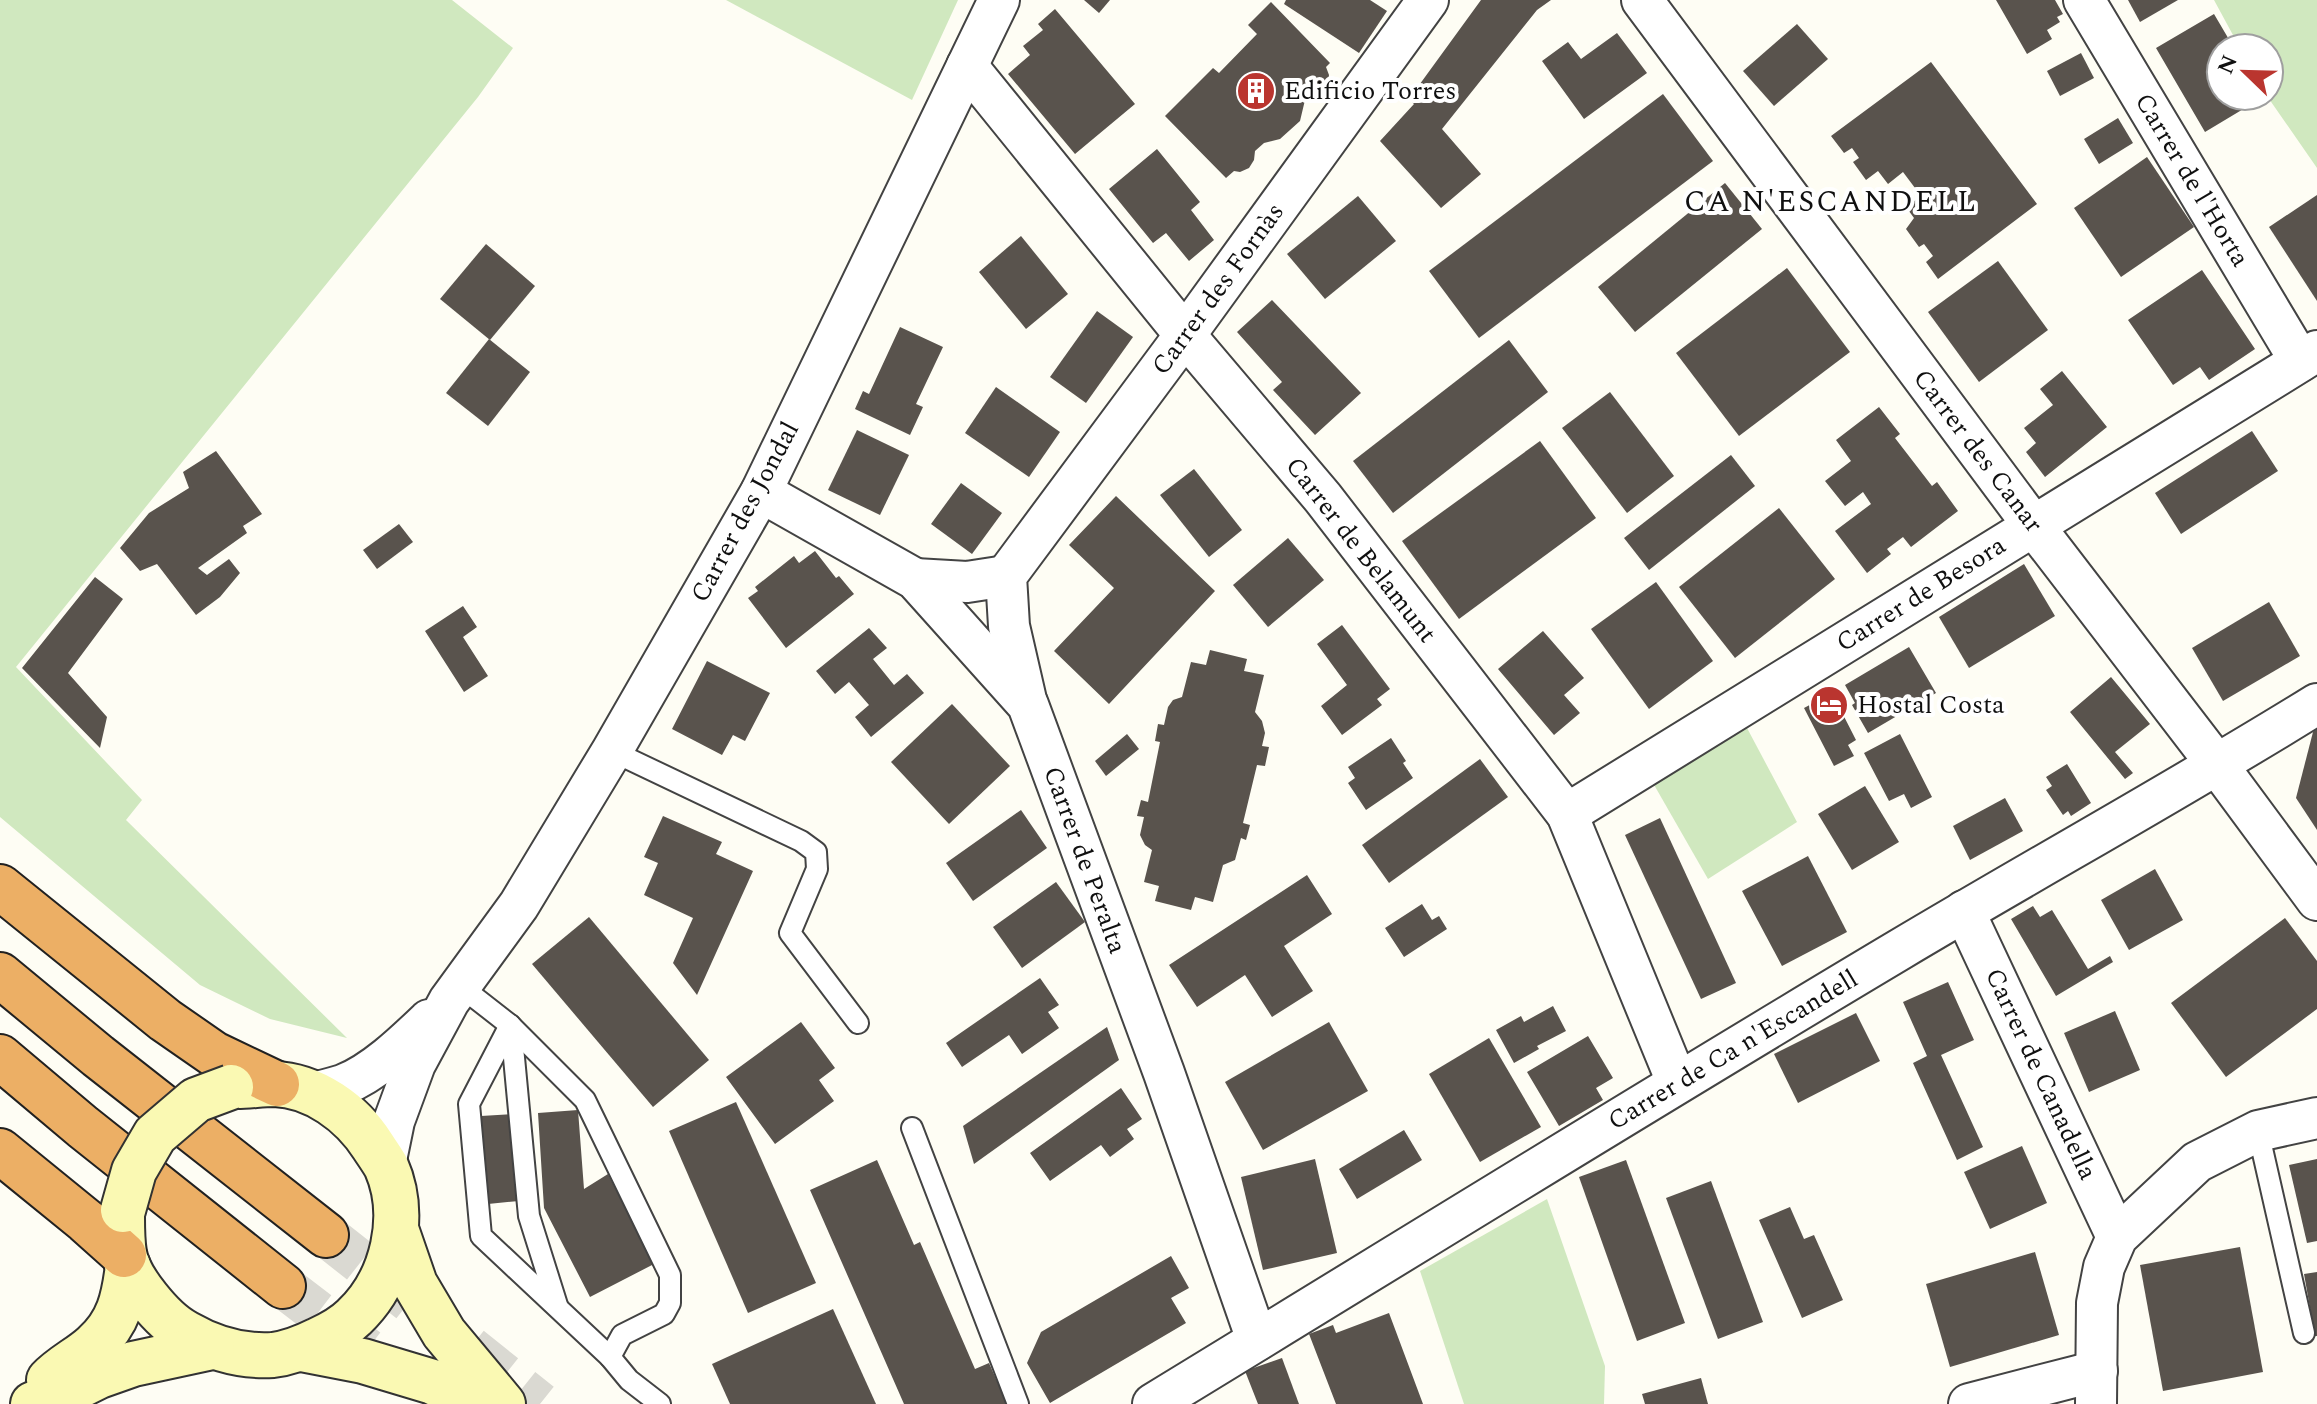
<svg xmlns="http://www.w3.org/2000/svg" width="2317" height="1404" viewBox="0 0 2317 1404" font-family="Spectral,serif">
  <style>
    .green { fill: #d0e8bf }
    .building { fill: #59534d }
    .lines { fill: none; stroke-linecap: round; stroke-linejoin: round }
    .highway-tunnel { stroke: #dad9d2; stroke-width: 44; stroke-dasharray: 44 22; stroke-linecap: butt }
    .lane-casing { stroke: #434343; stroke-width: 24 }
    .street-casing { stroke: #434343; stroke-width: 44 }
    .secondary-casing { stroke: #323232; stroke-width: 48 }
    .highway-casing { stroke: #212121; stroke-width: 48 }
    .lane { stroke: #fff; stroke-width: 20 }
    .street { stroke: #fff; stroke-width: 40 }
    .secondary { stroke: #faf9b3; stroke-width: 44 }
    .highway { stroke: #ecaf65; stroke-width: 44 }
    .secondary-bridge-casing { stroke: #323232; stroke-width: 48; stroke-linecap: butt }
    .secondary-bridge { stroke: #faf9b3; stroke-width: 44 }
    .labels { text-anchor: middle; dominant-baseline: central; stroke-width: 8; stroke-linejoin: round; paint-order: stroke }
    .poi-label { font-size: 26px; fill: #101010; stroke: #fff; text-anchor: start }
    .street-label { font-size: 26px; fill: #101010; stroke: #fff }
    .quarter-label { font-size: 30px; letter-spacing: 2px; fill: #101010; stroke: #fff }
  </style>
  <rect width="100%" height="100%" fill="#fefdf4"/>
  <!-- green -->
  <g class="green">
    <polygon points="0,0 452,0 513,48 478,97 16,667 142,800 126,820 347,1038 270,1019 200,985 0,817"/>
    <polygon points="726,0 958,0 912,100"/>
    <polygon points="2214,0 2317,0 2317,168 2267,96 2269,96 2269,48 2240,48"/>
    <polygon points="1747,728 1797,822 1708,879 1653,783"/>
    <polygon points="1547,1199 1605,1366 1604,1404 1464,1404 1420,1271"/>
  </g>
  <!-- building -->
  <g class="building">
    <polygon points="1084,0 1110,0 1099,13"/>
    <polygon points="1286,0 1370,0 1387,11 1359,53 1284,4"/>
    <polygon points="1481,0 1551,0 1537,10 1442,129 1481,174 1441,208 1380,141 1414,104 1409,99"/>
    <polygon points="1996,0 2055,0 2063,14 2057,17 2060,22 2047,30 2052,39 2027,54"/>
    <polygon points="2128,0 2178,0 2140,22"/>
    <polygon points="1271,2 1330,63 1326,67 1329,75 1328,83 1325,90 1309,93 1305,100 1300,121 1280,139 1264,143 1255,151 1254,160 1249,168 1240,172 1234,171 1226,178 1165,116 1213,68 1219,73 1257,34 1248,25"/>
    <polygon points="1055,9 1135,104 1075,154 1008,74 1030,55 1023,46 1043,30 1038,24"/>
    <polygon points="2214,14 2234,48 2221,48 2221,96 2265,96 2205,132 2156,48"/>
    <polygon points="1797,24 1828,59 1774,106 1743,71"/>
    <polygon points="1617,33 1647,73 1584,119 1542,61 1568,42 1581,59"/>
    <polygon points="2081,53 2094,78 2060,96 2047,71"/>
    <polygon points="1931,62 2037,204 1938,279 1926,262 1933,256 1924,244 1919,247 1906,229 1914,218 1906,207 1921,196 1903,172 1888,184 1878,171 1866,180 1853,162 1859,158 1852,148 1844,153 1831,136"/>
    <polygon points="1663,94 1713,161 1479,338 1429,271"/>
    <polygon points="2118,118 2133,143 2099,164 2084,139"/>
    <polygon points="1157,149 1200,202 1191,210 1214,240 1189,261 1166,233 1153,243 1109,189"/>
    <polygon points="2147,157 2194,227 2121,277 2074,208"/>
    <polygon points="1725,183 1762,229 1635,332 1598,287"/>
    <polygon points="2317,195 2317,301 2269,227"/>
    <polygon points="1358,196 1396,241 1325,299 1287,254"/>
    <polygon points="1021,236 1068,294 1026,329 979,272"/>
    <polygon points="486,244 535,286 490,340 440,299"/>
    <polygon points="1998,261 2048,330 1979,382 1928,312"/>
    <polygon points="1787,268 1850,352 1739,436 1676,353"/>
    <polygon points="2202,270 2255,349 2209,380 2200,367 2173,385 2128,320"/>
    <polygon points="1272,300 1361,393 1315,435 1273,390 1282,382 1237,332"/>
    <polygon points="1097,311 1133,337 1086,403 1050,377"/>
    <polygon points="900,327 943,347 916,404 923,407 910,435 855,409 863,391 869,394"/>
    <polygon points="489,339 530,372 488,426 446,393"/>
    <polygon points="1509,340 1548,392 1393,513 1353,461"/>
    <polygon points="2062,371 2107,427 2045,477 2026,452 2036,443 2024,428 2053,405 2040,389"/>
    <polygon points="996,387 1060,432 1029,477 965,433"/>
    <polygon points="1610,392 1674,476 1627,513 1562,428"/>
    <polygon points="1879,407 1900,434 1895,438 1932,486 1937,482 1958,511 1911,547 1903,537 1887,549 1891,554 1867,573 1835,531 1871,504 1863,492 1845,506 1825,481 1851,461 1836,440"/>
    <polygon points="857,430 909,455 880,515 828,490"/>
    <polygon points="2252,431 2278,471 2181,534 2155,493"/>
    <polygon points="1540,441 1596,518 1459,619 1402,541"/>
    <polygon points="216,451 262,514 243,526 247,533 198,568 207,575 229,559 240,573 220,597 196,615 157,564 140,571 120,548 149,513 189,488 183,472"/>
    <polygon points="1731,455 1755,486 1649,570 1624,538"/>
    <polygon points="1194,469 1242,530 1209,557 1160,495"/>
    <polygon points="961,483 1002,513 972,554 931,524"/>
    <polygon points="1116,496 1215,591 1109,704 1054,651 1114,588 1069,545"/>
    <polygon points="1779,508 1835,579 1735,658 1679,587"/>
    <polygon points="399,524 413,542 377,569 363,550"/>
    <polygon points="1288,538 1324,580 1268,627 1233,585"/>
    <polygon points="815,551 836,578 839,576 854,594 786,648 748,598 758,591 755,587 794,556 799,563"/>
    <polygon points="2024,564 2055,616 1969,668 1939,617"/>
    <polygon points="95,577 123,599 68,673 107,717 100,748 22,668"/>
    <polygon points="1656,582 1713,661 1649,709 1591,629"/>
    <polygon points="2269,602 2300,656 2223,701 2192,648"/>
    <polygon points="463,606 477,627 463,637 488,676 464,692 425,631"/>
    <polygon points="1342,625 1390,689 1377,699 1382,705 1342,735 1321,706 1347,685 1317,644"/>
    <polygon points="869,628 887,648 873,659 894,685 907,674 924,693 871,737 855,717 869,705 849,682 835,694 816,671"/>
    <polygon points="1543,631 1584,678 1564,695 1580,713 1554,735 1498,669"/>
    <polygon points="1909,647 1936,693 1868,733 1852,705 1855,703 1845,685"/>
    <polygon points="1210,650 1247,659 1244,671 1264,675 1255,712 1262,721 1265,733 1262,746 1269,747 1265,766 1257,765 1243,823 1250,825 1246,840 1241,838 1235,860 1223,865 1213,902 1195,897 1191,910 1155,901 1159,886 1144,882 1152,850 1145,845 1140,835 1144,817 1137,816 1141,800 1148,802 1160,742 1155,741 1158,724 1164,725 1168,707 1173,700 1182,697 1191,662 1206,665"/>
    <polygon points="707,661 770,693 745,741 733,735 722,755 672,729"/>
    <polygon points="2111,677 2150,724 2115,752 2133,773 2125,779 2070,712"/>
    <polygon points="1832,693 1856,740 1848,745 1854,756 1834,766 1804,708"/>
    <polygon points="952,704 1010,766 949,824 891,762"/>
    <polygon points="2317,729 2317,830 2296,798 2313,732"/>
    <polygon points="1127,734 1139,749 1106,776 1095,761"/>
    <polygon points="1900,734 1932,797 1911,808 1904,794 1889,801 1864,753"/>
    <polygon points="1391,738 1406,761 1403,763 1413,778 1366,810 1348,783 1355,778 1348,767"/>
    <polygon points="1480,759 1508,797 1389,883 1362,845"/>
    <polygon points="2067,764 2091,803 2071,816 2068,811 2063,815 2046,790 2052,786 2046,777"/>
    <polygon points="1865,786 1899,842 1852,870 1818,814"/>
    <polygon points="2005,798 2023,831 1970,860 1953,826"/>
    <polygon points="1021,810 1047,848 973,901 946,863"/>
    <polygon points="663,816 722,842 716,854 753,871 697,995 673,963 693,918 644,895 658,863 644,857"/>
    <polygon points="1660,818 1736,983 1701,999 1625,835"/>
    <polygon points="1808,856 1847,932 1782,966 1742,891"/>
    <polygon points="2155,869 2183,920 2129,950 2101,900"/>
    <polygon points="1307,875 1332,914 1284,946 1313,991 1272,1017 1245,975 1197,1007 1169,965"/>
    <polygon points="1056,882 1085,922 1022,968 993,927"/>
    <polygon points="1422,904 1432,920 1439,916 1447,929 1404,957 1385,928"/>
    <polygon points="2033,906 2040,917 2052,910 2088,969 2110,956 2113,962 2056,996 2011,919"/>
    <polygon points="589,917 709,1060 653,1107 532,964"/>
    <polygon points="2285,918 2317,961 2317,1009 2226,1077 2171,1003"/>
    <polygon points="1040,978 1059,1005 1048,1012 1059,1028 1022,1054 1009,1035 962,1067 946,1043"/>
    <polygon points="1948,982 1974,1040 1941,1055 1983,1147 1957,1160 1913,1063 1927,1056 1903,1002"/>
    <polygon points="1553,1006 1566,1031 1537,1046 1539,1049 1514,1063 1496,1030 1521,1016 1524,1022"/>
    <polygon points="2115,1011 2140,1070 2089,1092 2064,1033"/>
    <polygon points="1856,1013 1880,1061 1798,1103 1774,1054"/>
    <polygon points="801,1022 835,1068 819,1080 834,1101 775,1144 726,1077"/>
    <polygon points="1329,1022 1368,1091 1263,1150 1225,1082"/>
    <polygon points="1107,1027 1119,1060 974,1164 963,1126"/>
    <polygon points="1588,1036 1613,1078 1596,1088 1603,1100 1559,1126 1527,1072"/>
    <polygon points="1489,1038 1541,1127 1480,1162 1429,1074"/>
    <polygon points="1121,1088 1142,1119 1127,1129 1134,1139 1110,1157 1101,1145 1050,1181 1030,1153"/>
    <polygon points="736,1102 816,1283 748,1313 669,1131"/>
    <polygon points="578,1110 584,1189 608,1174 654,1264 590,1297 544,1208 538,1113"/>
    <polygon points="512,1114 519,1201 488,1204 481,1116"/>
    <polygon points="1404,1130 1422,1160 1357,1199 1339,1169"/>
    <polygon points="2022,1146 2047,1203 1990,1229 1964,1172"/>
    <polygon points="1315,1159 1337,1253 1263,1270 1241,1177"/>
    <polygon points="2317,1159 2317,1241 2307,1243 2289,1165"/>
    <polygon points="877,1160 914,1245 920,1242 975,1369 989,1363 1007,1404 904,1404 810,1190"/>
    <polygon points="1626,1160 1685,1323 1637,1341 1579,1177"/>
    <polygon points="1711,1181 1763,1322 1718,1339 1666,1198"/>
    <polygon points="1790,1207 1804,1239 1814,1235 1843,1300 1802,1318 1759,1220"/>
    <polygon points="2240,1247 2263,1372 2163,1391 2140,1265"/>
    <polygon points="2035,1252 2059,1335 1950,1367 1926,1284"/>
    <polygon points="1171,1256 1189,1288 1171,1298 1186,1323 1050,1403 1027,1363 1041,1332"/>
    <polygon points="2317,1272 2317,1336 2315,1336 2304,1274"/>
    <polygon points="833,1309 876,1404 730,1404 712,1364"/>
    <polygon points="1389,1313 1423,1404 1336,1404 1309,1334 1333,1325 1336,1333"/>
    <polygon points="1282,1358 1299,1404 1258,1404 1245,1371"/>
    <polygon points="1701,1378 1708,1404 1645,1404 1642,1394"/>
  </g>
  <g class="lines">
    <!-- highway-tunnel -->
    <g class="highway-tunnel">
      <polyline points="326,1235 410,1301"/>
      <polyline points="283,1286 367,1350"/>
      <polyline points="470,1348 540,1404"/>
    </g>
    <!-- lane casing -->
    <g class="lane-casing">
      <g id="lane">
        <polyline points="612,751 801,841 816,852 817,869 790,933 858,1023"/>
        <polyline points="460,986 510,1025 585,1100 670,1275 670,1303 664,1314 622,1335 610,1357 629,1380 660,1404"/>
        <polyline points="510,1025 469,1104 481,1236 610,1357"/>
        <polyline points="511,1026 529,1216 557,1305"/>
        <polyline points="912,1128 1018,1404"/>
        <polyline points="2258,1131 2304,1333"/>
      </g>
    </g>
    <!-- street casing -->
    <g class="street-casing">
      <g id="street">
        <polyline points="1642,0 2033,525 2218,766 2317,900"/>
        <polyline points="2084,0 2300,361"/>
        <polyline points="967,66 1185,335 1323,498 1567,814 1677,1082"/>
        <polyline points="761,492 915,579 1028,705 1164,1073 1257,1340"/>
        <polyline points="915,579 967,582 1006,576"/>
        <polyline points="1026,700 1009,626 1006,576 1185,335 1428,0"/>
        <polyline points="1567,814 2317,351"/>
        <polyline points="1964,911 2117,1237"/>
        <path d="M312 1093C323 1091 333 1088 343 1085 374 1073 405 1043 429 1020"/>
        <polyline points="385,1165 394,1121 415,1064 449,1001 519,905 612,751 761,492 999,0"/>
        <path d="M1153 1404C1402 1252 1649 1099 1899 950 2038 867 2180 789 2317 704"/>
        <polyline points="1969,1404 2097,1371"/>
        <polyline points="2096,1404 2097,1303 2104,1267 2117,1237 2197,1162 2258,1131 2317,1118"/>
      </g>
    </g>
    <!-- secondary casing -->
    <g class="secondary-casing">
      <g id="secondary">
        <path d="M122 1217C122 1229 122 1241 124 1253 128 1279 163 1321 186 1333 212 1348 242 1357 273 1355 289 1353 304 1347 318 1340 331 1334 344 1327 354 1317 393 1280 408 1216 386 1166 382 1159 377 1152 373 1146 352 1113 314 1085 274 1084 262 1084 249 1086 237 1086"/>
        <polyline points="396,1229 415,1284 444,1333 503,1404"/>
        <polyline points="301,1349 363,1361 433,1382 477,1404"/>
        <path d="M49 1380C62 1366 80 1358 94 1345 119 1323 124 1298 128 1266"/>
        <polyline points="33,1404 63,1394 99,1376 133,1364 212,1347"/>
      </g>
    </g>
    <!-- highway casing -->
    <g class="highway-casing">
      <g id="highway">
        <polyline points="0,887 165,1020 214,1054 277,1084"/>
        <polyline points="0,975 98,1056 326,1235"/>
        <polyline points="0,1057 83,1127 283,1286"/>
        <polyline points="0,1151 86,1221 124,1255"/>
      </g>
    </g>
    <!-- lane -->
    <use href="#lane" class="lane"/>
    <!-- street -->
    <use href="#street" class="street"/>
    <!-- secondary -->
    <use href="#secondary" class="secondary"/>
    <!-- highway -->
    <use href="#highway" class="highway"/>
    <!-- secondary-bridge casing -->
    <g class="secondary-bridge-casing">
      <polyline id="secondary-bridge" points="123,1210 134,1171 155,1135 196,1100 231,1087"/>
    </g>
    <!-- secondary-bridge -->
    <use href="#secondary-bridge" class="secondary-bridge"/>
  </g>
  <!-- icons -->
  <defs>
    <g id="building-disc" transform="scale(2)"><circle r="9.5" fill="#ba352f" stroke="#fff"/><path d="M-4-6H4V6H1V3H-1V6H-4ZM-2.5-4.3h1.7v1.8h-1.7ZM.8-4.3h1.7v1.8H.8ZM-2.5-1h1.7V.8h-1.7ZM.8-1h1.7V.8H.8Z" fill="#fff"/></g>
    <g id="hotel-disc" transform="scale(2)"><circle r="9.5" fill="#ba352f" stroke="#fff"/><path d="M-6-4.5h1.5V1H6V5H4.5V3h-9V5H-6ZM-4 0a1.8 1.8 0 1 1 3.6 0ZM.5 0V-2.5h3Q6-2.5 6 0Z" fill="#fff"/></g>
  </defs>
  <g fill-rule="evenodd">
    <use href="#building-disc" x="1256" y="91"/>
    <use href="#hotel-disc" x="1829" y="705"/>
  </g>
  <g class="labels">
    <!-- poi labels -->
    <g class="poi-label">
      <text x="1284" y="91">Edificio Torres</text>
      <text x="1857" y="705">Hostal Costa</text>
    </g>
    <!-- street labels -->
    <g class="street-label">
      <text transform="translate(2192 180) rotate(59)">Carrer de l'Horta</text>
      <text transform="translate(1218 289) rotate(-54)">Carrer des Fornàs</text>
      <text transform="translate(1978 451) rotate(53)">Carrer des Canar</text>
      <text transform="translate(745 512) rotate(-62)">Carrer des Jondal</text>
      <text transform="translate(1361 550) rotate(52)">Carrer de Belamunt</text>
      <text transform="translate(1921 594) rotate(-32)">Carrer de Besora</text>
      <text transform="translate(1085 860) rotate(70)">Carrer de Peralta</text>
      <text transform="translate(1733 1050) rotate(-31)">Carrer de Ca n'Escandell</text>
      <text transform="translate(2041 1074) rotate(65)">Carrer de Canadella</text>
    </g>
    <!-- quarter labels -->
    <g class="quarter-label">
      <text x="1831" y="202">CA N'ESCANDELL</text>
    </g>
  </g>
  <!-- north arrow -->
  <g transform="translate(2245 72) rotate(293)"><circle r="38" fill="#ffffff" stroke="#9f9f9f" stroke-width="2"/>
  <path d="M0-6L14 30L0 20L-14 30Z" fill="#ba352f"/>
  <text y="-12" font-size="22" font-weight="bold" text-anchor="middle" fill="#101010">N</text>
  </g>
</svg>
